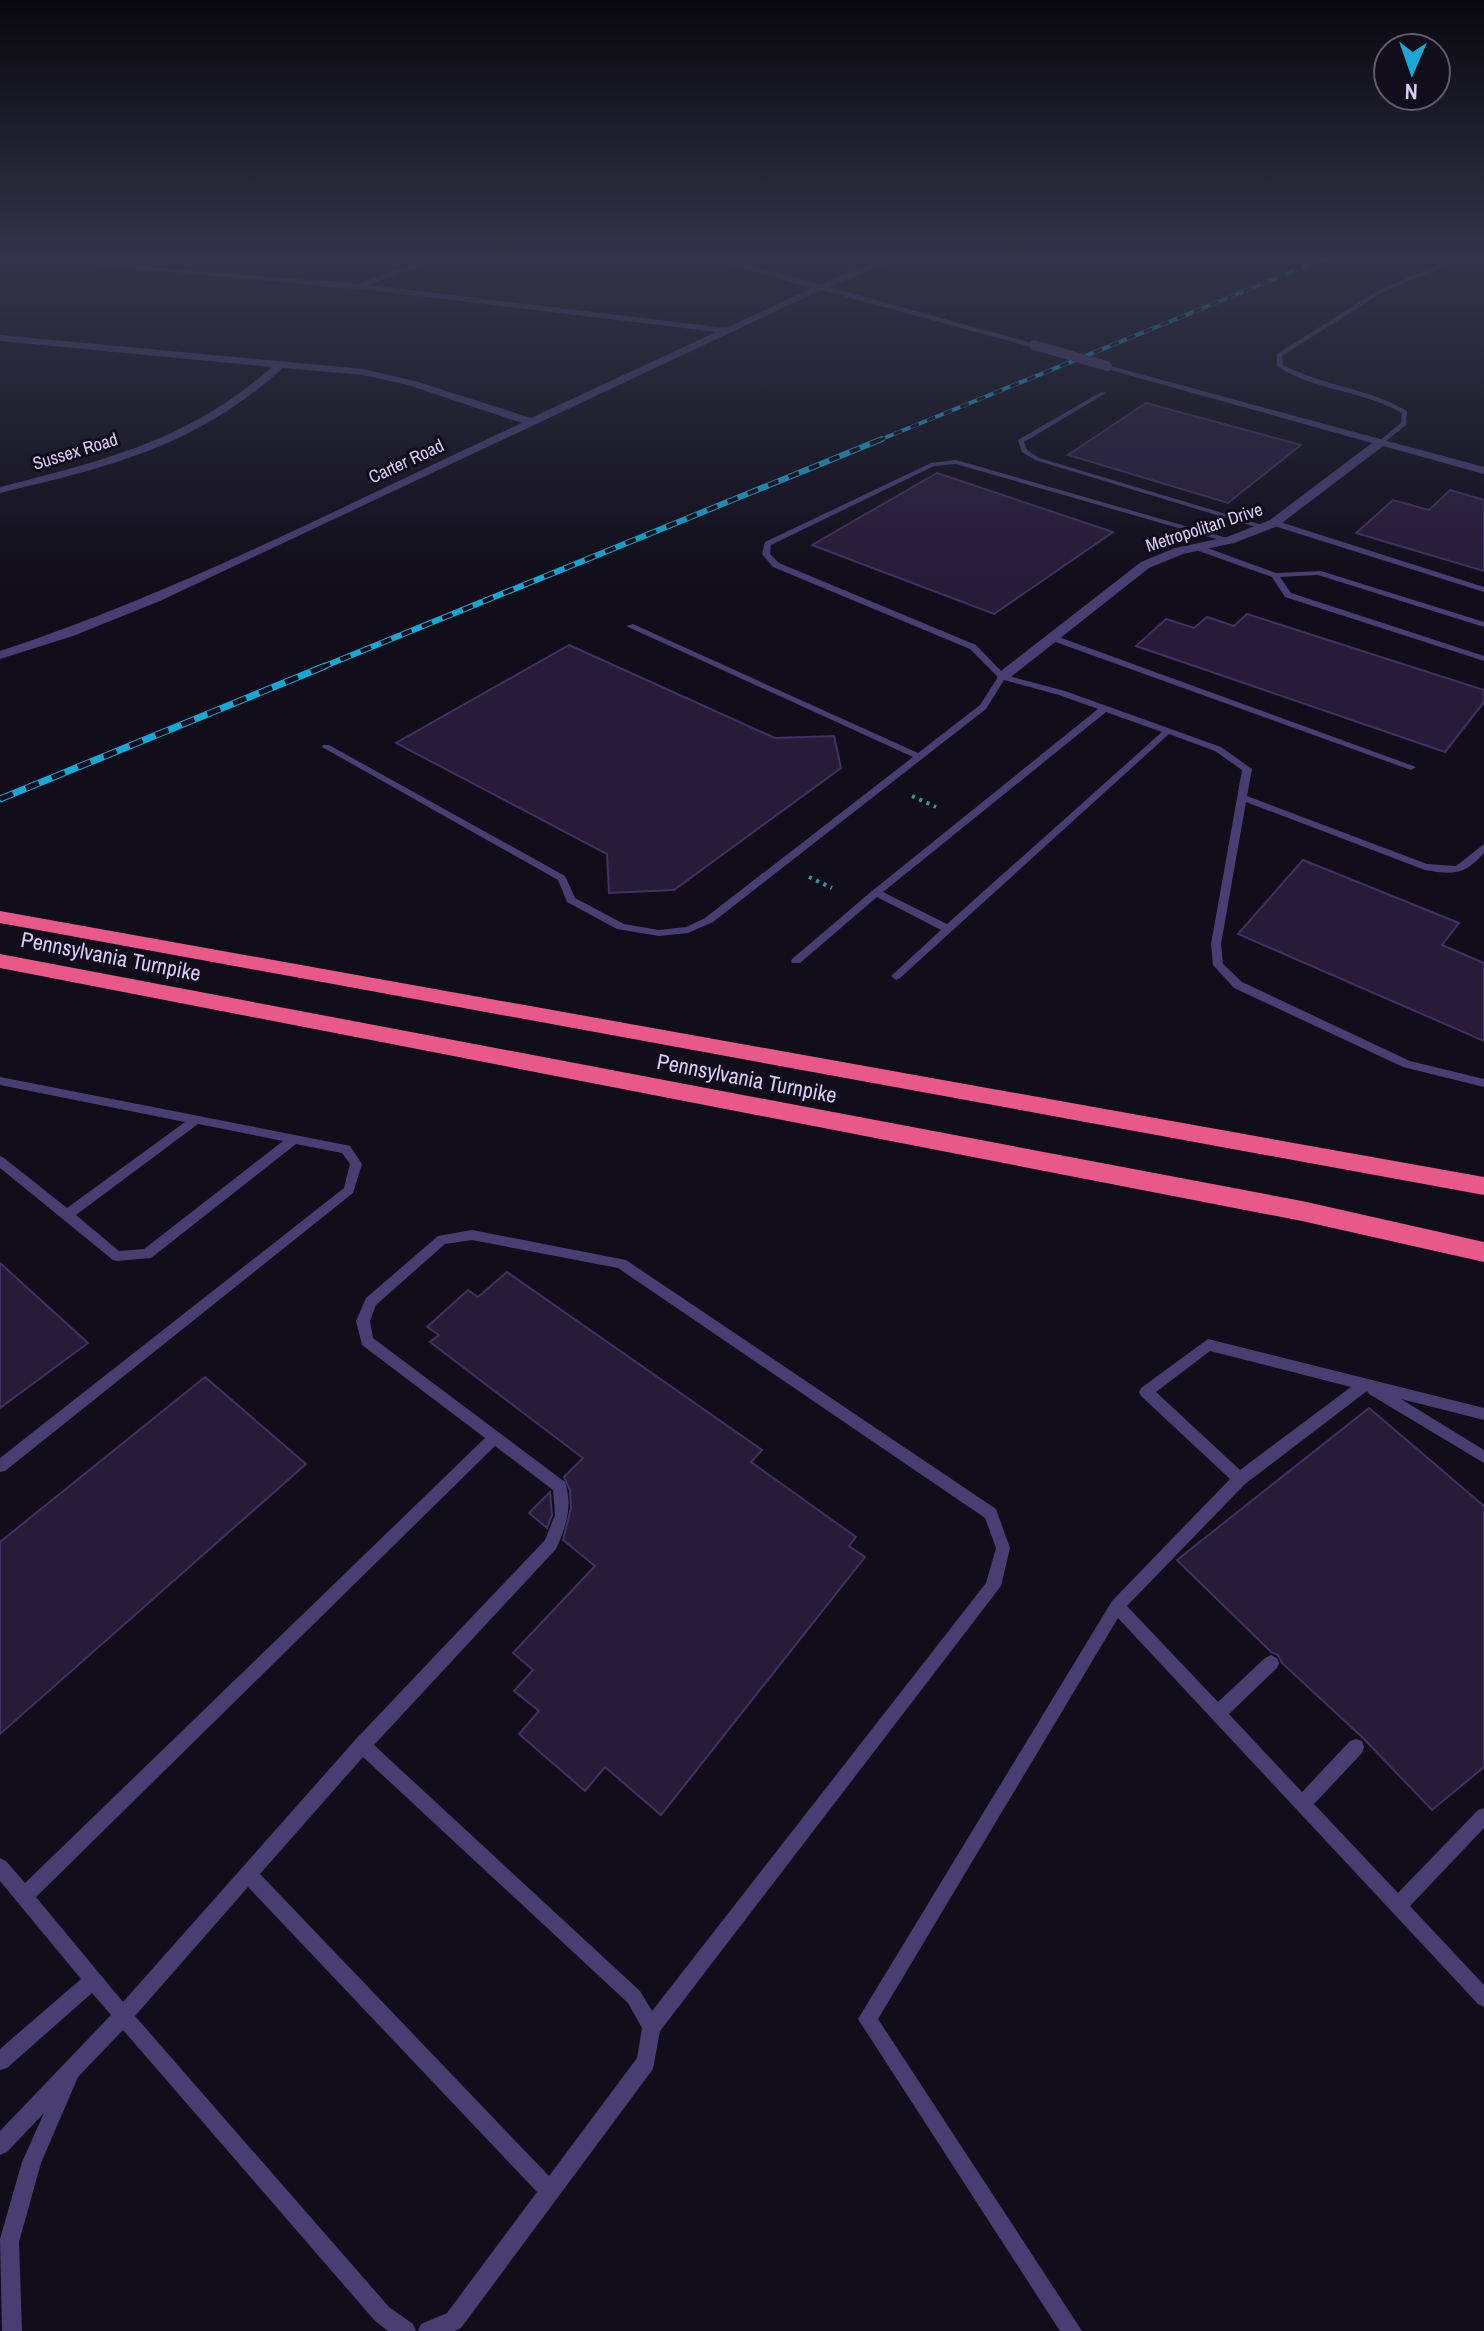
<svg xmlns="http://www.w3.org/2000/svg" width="1484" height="2331" viewBox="0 0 1484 2331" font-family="'Archivo Narrow',sans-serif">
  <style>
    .building { fill: #261c38; stroke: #423161; stroke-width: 2 }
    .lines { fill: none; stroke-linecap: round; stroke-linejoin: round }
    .path { stroke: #3c949d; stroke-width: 4; stroke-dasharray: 3 5; stroke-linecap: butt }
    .lane { fill: #483e72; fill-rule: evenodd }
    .street { fill: #483e72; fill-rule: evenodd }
    .highway { fill: #e75988; fill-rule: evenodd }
    .rail-far2-casing { stroke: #1ea6d3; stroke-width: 4 }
    .rail-far1-casing { stroke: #1ea6d3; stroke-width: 6 }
    .rail-casing { stroke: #1ea6d3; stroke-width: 7 }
    .rail-far2 { stroke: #110d1a; stroke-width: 3; stroke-dasharray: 9; stroke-linecap: butt }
    .rail-far1 { stroke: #110d1a; stroke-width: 4; stroke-dasharray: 11; stroke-linecap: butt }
    .rail { stroke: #110d1a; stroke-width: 5; stroke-dasharray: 14; stroke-linecap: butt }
    .street-bridge { stroke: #483e72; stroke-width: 10 }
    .labels { text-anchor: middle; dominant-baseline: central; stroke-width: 6; stroke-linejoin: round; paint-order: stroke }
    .far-street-label { font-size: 18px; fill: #d8cdf8; stroke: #110d1a }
    .street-label { font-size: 22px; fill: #d8cdf8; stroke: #110d1a }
  </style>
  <rect width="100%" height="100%" fill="#110d1a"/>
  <!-- building -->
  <g class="building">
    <polygon points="1146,403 1301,445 1228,503 1068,455"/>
    <polygon points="937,473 1113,532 994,614 812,545"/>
    <polygon points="1450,490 1484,500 1484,571 1356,533 1393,500 1429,510"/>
    <polygon points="1247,614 1484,690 1484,702 1445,752 1136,646 1166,619 1194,628 1207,617 1234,626"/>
    <polygon points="569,645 775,738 834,736 841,768 674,890 609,893 607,854 396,743"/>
    <polygon points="1303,860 1459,923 1442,945 1484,963 1484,1041 1238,934"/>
    <polygon points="0,1263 88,1343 0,1408"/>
    <polygon points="507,1272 762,1450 751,1462 856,1537 849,1546 865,1557 661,1815 605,1767 585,1791 519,1734 539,1711 514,1691 533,1670 513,1653 595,1566 563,1540 571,1508 570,1490 564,1477 583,1458 430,1342 439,1335 427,1327 468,1290 478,1297"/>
    <polygon points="205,1377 306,1464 0,1734 0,1542"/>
    <polygon points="1369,1408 1484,1506 1484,1767 1432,1810 1363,1738 1282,1663 1278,1655 1271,1652 1177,1560"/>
    <polygon points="550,1492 552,1515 547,1528 529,1513"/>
  </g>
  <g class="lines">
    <!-- path -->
    <g class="path">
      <polyline points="912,796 936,807"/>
      <polyline points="809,877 832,888"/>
    </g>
    <!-- lane -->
    <g class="lane">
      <path d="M1453 259H1460L1381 293 1282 356 1283 365C1323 386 1368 388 1407 411L1406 425 1382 444 1377 443 1401 423 1402 413C1363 390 1314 391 1277 366V354L1377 291Z"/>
      <polygon points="1101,392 1106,393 1024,442 1027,450 1039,458 1266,526 1266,530 1035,460 1022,452 1018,440"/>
      <path d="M956 460 1234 540 1227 542 956 464 934 466 771 545 770 554 779 563 976 645 1005 675 1065 691 1221 747 1252 769 1247 796 1427 864 1456 866 1484 844V853C1465 875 1453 875 1425 870L1246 802 1221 944 1223 964 1242 982 1410 1061 1484 1079V1087L1403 1067 1234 988 1213 965 1211 944 1242 770 1215 751 1169 734 900 978 896 980 891 976 941 930 877 897 800 963H792L791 961 792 959 872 891 1098 709 1059 695 1004 680 986 709 713 922 688 933 659 936 617 929 567 902 558 880 322 747 323 745H329L565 876 575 898 624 924 659 930 686 927 705 918 913 757 626 626 633 624 918 753 980 705 998 677 970 649 773 567 762 554 765 542 931 463ZM1106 712 1162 732 947 924 883 892Z"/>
      <polygon points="1271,521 1277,521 1484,587 1484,592 1271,525"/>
      <polygon points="1193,545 1199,545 1276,573 1321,571 1484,622 1484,627 1318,575 1280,577 1291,593 1484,656 1484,661 1285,597 1272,577 1193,549"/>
      <polygon points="1050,636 1056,636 1416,767 1411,770 1408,769 1050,640"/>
      <path d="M0 1077 346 1145 350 1146 362 1164 353 1193 5 1471 0 1472V1458L344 1188 350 1164 342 1153 296 1144 151 1258 117 1261 113 1260 0 1168V1156L4 1158 67 1208 185 1122 0 1085ZM198 1124 283 1141 144 1249 119 1251 76 1215Z"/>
      <path d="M472 1230 626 1260 996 1509 1010 1548 1001 1586 660 2031 653 2069 461 2328 455 2331H418L421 2324 447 2313 537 2192 248 1887 135 2016 389 2307 413 2324 416 2331H388L375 2321 123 2030 78 2077 41 2163 19 2242 22 2331H2L0 2239 22 2162 44 2113 7 2152 0 2155V2131L111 2015 92 1993 7 2068 0 2070V2049L81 1979 0 1881V1858L6 1861 25 1883 485 1438 362 1345 356 1321 366 1298 438 1236ZM472 1240 618 1268 985 1518 996 1548 986 1583 652 2011 640 1991 374 1745 556 1549C566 1527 573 1506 565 1482L373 1338 370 1321 376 1305 445 1244ZM495 1446 553 1490 555 1515 545 1540 356 1739 123 2002 36 1897ZM363 1757 628 2003 642 2028 637 2058 549 2176 260 1874Z"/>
      <path d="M1208 1339 1484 1408V1420L1401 1399 1484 1450V1463L1369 1394 1367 1391 1245 1484 1127 1606 1218 1702 1265 1658 1271 1655 1277 1658 1279 1663 1277 1668 1229 1714 1302 1792 1350 1741 1356 1739 1362 1741 1364 1747 1362 1753 1314 1804 1398 1893 1478 1810 1484 1808V1828L1410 1906 1484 1985V2007L1478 2004 1118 1618 878 2019 1082 2331H1060L858 2019 1112 1601 1230 1479 1141 1396 1139 1392 1141 1388ZM1210 1351 1351 1387 1240 1470 1156 1392Z"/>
    </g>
    <!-- street -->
    <g class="street">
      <path d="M37 259 359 284 427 259H439L369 285 726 328 812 288 712 259H725L820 284 875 262 927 259 877 267 829 287 1039 345 1031 347 821 290 160 601 73 636 0 659V651C180 592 350 502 522 423L408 385 363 375 283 368C195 447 112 466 0 493V487C105 460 189 440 272 367L0 341V335L363 369 415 381 531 418 716 332 386 292Z"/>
      <polygon points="1103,364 1484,467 1484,474 1383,446 1278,526 1234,543 1183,554 1149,568 1007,680 997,680 997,674 1141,562 1175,548 1227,537 1270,520 1372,443 1103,368"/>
    </g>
    <!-- highway -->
    <g class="highway">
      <polygon points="0,911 1484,1177 1484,1195 0,923"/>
      <polygon points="0,954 1302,1201 1484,1242 1484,1262 1302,1221 0,968"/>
    </g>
    <!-- rail-far2 casing -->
    <g class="rail-far2-casing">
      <polyline id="rail-far2" points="877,441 1323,259"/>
    </g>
    <!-- rail-far1 casing -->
    <g class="rail-far1-casing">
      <polyline id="rail-far1" points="320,668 882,439"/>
    </g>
    <!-- rail casing -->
    <g class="rail-casing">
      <polyline id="rail" points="0,799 325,666"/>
    </g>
    <!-- rail-far2 -->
    <use href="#rail-far2" class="rail-far2"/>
    <!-- rail-far1 -->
    <use href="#rail-far1" class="rail-far1"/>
    <!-- rail -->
    <use href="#rail" class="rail"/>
    <!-- street-bridge -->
    <polyline class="street-bridge" points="1034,345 1107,366"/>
  </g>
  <!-- sky -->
  <linearGradient id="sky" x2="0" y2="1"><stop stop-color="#09070e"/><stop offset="0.44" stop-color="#323549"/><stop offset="1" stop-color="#323549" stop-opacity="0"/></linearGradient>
  <rect width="1484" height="585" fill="url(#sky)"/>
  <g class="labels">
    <!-- far-street labels -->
    <g class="far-street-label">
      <text transform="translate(75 451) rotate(-17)">Sussex Road</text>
      <text transform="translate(406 461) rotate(-25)">Carter Road</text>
      <text transform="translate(1204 527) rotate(-18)">Metropolitan Drive</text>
    </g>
    <!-- street labels -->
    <g class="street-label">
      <text transform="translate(111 956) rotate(11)">Pennsylvania Turnpike</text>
      <text transform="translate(747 1078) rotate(11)">Pennsylvania Turnpike</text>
    </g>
  </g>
  <!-- north arrow -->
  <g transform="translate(1412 72) rotate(182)"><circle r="38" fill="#110d1a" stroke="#615a73" stroke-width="2"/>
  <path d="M0-6L14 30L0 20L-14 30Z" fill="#1ea6d3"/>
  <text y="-12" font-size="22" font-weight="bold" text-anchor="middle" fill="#d8cdf8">N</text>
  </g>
</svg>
